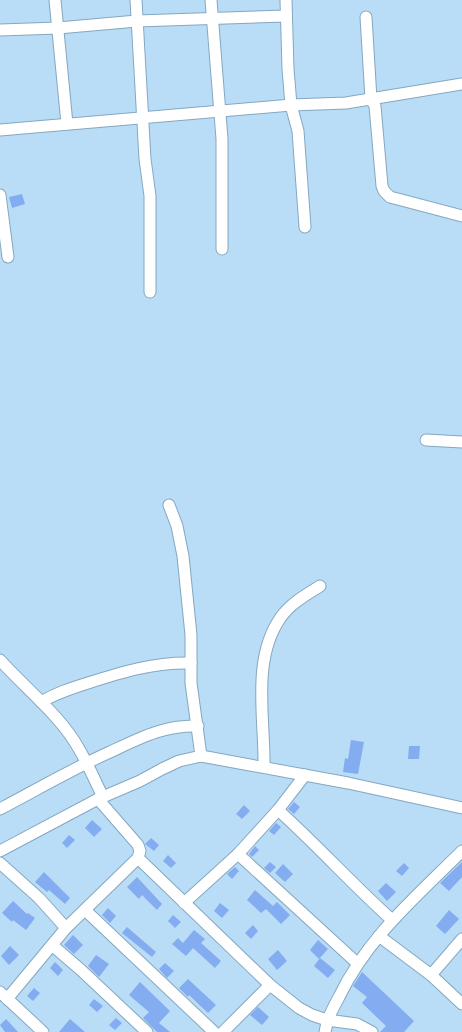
<svg xmlns="http://www.w3.org/2000/svg" width="462" height="1032" viewBox="0 0 462 1032" font-family="Manrope,sans-serif">
  <style>
    .building { fill: #83acf1 }
    .lines { fill: none; stroke-linecap: round; stroke-linejoin: round }
    .street-casing { stroke: #85a7c0; stroke-width: 13 }
    .street { stroke: #fff; stroke-width: 11 }
  </style>
  <rect width="100%" height="100%" fill="#b9ddf7"/>
  <!-- building -->
  <g class="building">
    <polygon points="22,194 25,204 12,208 9,197"/>
    <polygon points="351,740 364,742 358,774 343,772 345,758 348,759"/>
    <polygon points="409,746 420,746 419,759 408,759"/>
    <polygon points="294,802 300,807 294,814 288,809"/>
    <polygon points="244,805 250,811 242,819 236,814"/>
    <polygon points="92,820 102,829 94,837 85,828"/>
    <polygon points="276,823 281,827 274,835 269,831"/>
    <polygon points="69,835 75,840 67,848 62,843"/>
    <polygon points="151,838 159,845 154,851 145,844"/>
    <polygon points="255,846 259,850 252,857 249,854"/>
    <polygon points="168,855 176,863 171,868 163,861"/>
    <polygon points="270,862 276,867 270,873 264,868"/>
    <polygon points="462,862 462,877 449,891 440,883"/>
    <polygon points="404,863 409,868 402,876 396,871"/>
    <polygon points="283,864 293,874 285,882 275,873"/>
    <polygon points="235,867 239,871 232,879 227,874"/>
    <polygon points="44,872 70,898 65,904 49,890 47,892 35,882"/>
    <polygon points="137,877 162,904 157,910 142,895 139,899 127,887"/>
    <polygon points="386,883 396,892 387,901 378,891"/>
    <polygon points="255,890 273,906 277,902 290,915 281,924 266,909 261,913 247,900"/>
    <polygon points="13,901 27,914 28,913 35,918 26,930 13,920 12,922 2,913"/>
    <polygon points="220,903 229,910 222,918 214,911"/>
    <polygon points="108,908 116,916 110,923 102,915"/>
    <polygon points="449,910 459,919 445,934 436,926"/>
    <polygon points="173,915 181,922 175,928 168,921"/>
    <polygon points="253,925 258,931 251,939 245,933"/>
    <polygon points="127,927 156,952 152,957 122,933"/>
    <polygon points="194,930 205,939 201,943 221,961 215,968 193,948 186,956 172,944 178,938 183,943"/>
    <polygon points="73,935 83,945 74,954 64,945"/>
    <polygon points="318,940 328,949 319,959 310,950"/>
    <polygon points="10,946 19,955 9,965 1,956"/>
    <polygon points="278,950 287,961 277,970 268,959"/>
    <polygon points="96,955 109,964 99,977 88,966"/>
    <polygon points="320,958 335,970 328,978 314,966"/>
    <polygon points="55,962 63,970 58,976 50,968"/>
    <polygon points="165,963 174,971 167,978 159,969"/>
    <polygon points="362,972 414,1021 404,1032 380,1032 386,1026 362,1003 367,997 353,986"/>
    <polygon points="188,979 216,1005 208,1013 189,995 188,997 179,988"/>
    <polygon points="140,982 170,1011 159,1023 170,1032 157,1032 143,1018 149,1012 129,995"/>
    <polygon points="34,988 40,993 33,1001 27,996"/>
    <polygon points="94,999 103,1006 97,1012 89,1005"/>
    <polygon points="258,1007 269,1017 262,1025 250,1015"/>
    <polygon points="116,1018 122,1023 115,1030 109,1025"/>
    <polygon points="6,1019 18,1032 5,1032 0,1025"/>
    <polygon points="70,1019 85,1032 59,1032"/>
  </g>
  <g class="lines">
    <!-- street casing -->
    <g class="street-casing">
      <g id="street">
        <polyline points="55,0 67,124"/>
        <polyline points="136,0 145,159 150,196 150,292"/>
        <polyline points="211,0 222,139 222,249"/>
        <polyline points="286,0 288,69 291,105 298,131 305,227"/>
        <polyline points="366,17 371,99 375,106 382,186 384,191 390,197 462,216"/>
        <polyline points="0,30 58,28 137,21 286,16"/>
        <polyline points="0,130 291,105 346,103 462,84"/>
        <polyline points="0,195 8,257"/>
        <polyline points="426,440 462,442"/>
        <polyline points="169,505 177,526 183,556 191,635 191,683 201,756"/>
        <path d="M0 660C25 688 61 716 79 749 88 764 95 781 103 797"/>
        <path d="M41 702C56 693 72 688 88 683 122 672 155 662 191 663"/>
        <path d="M264 767C265 719 251 659 281 617 291 603 306 595 320 586"/>
        <path d="M0 809C36 790 72 769 110 752 140 738 164 725 198 726"/>
        <path d="M278 810C317 845 353 885 392 920"/>
        <polyline points="0,851 98,799 140,781 162,769 179,761 201,756 348,783 462,808"/>
        <polyline points="238,854 357,963"/>
        <polyline points="138,858 270,985 299,1008 312,1015 327,1020 357,1024 372,1032"/>
        <polyline points="0,863 39,898 66,928"/>
        <polyline points="184,903 238,854 278,810 305,775"/>
        <polyline points="85,910 214,1032"/>
        <polyline points="379,936 431,975 462,1004"/>
        <polyline points="52,945 81,970 147,1032"/>
        <polyline points="431,975 462,939"/>
        <polyline points="0,992 43,1032"/>
        <polyline points="7,999 66,928 138,858 140,851 138,845 98,799"/>
        <polyline points="223,1032 270,985"/>
        <path d="M325 1032C327 1019 333 1008 339 997 367 938 417 896 462 851"/>
      </g>
    </g>
    <!-- street -->
    <use href="#street" class="street"/>
  </g>
</svg>
